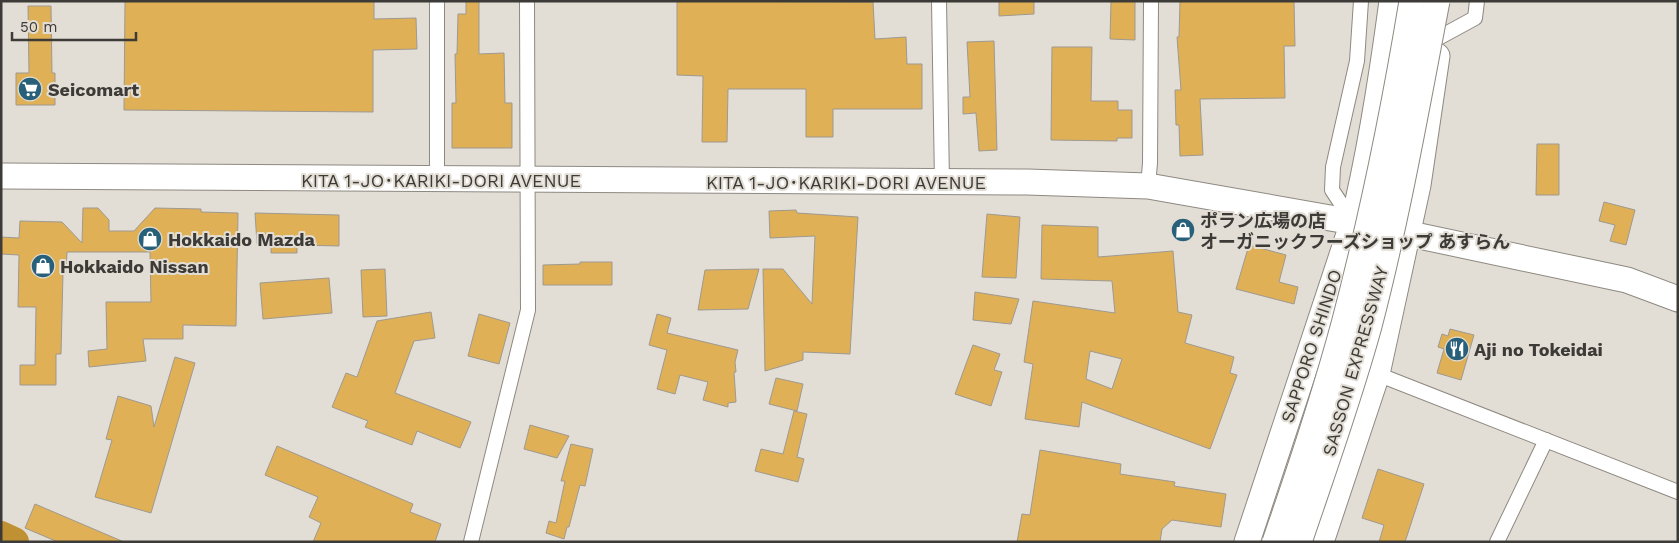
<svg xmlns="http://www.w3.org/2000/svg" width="1679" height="543" viewBox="0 0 1679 543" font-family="'Work Sans','Noto Sans JP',sans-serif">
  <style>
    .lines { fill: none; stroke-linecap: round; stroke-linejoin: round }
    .river { stroke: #bf9133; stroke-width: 30 }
    .building { fill: #dfb055; stroke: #9e9991; fill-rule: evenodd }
    .street-casing { stroke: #8e8981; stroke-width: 16 }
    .highway-casing { stroke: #8e8981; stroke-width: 27 }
    .street { stroke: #fff; stroke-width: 14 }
    .highway { stroke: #fff; stroke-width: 25 }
    .highway-bridge-casing { stroke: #8e8981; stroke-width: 27; stroke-linecap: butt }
    .highway-bridge { stroke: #fff; stroke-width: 25 }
    .labels { text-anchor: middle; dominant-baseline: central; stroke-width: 4; stroke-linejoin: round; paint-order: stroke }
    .poi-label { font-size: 18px; font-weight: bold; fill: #3d3b37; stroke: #e3ded5; text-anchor: start }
    .street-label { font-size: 18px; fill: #3d3b37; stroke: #e3ded5 }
  </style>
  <rect width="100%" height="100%" fill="#e3ded5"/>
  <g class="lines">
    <!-- river -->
    <polyline class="river" points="1,536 14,542"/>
  </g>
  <!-- building -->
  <g class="building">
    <polygon points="125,1 374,1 374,19 416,18 417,49 373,50 373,112 124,110"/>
    <polygon points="466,1 479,1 479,54 504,53 505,103 512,103 512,148 452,148 452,103 456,103 455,54 457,54 458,14 466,14"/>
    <polygon points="677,1 873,2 875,39 906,37 907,64 922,64 922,109 833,109 833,137 806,137 806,89 728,89 727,142 702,142 703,76 677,75"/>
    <polygon points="999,1 1034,1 1034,14 999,16"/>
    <polygon points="1111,1 1135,1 1135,40 1110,39"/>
    <polygon points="1180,1 1294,1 1295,46 1284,46 1285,98 1200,99 1203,155 1180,156 1179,125 1176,125 1175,90 1181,90 1177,37 1179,37"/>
    <polygon points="28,6 51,6 52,73 55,73 55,105 16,105 16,73 29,73"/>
    <polygon points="994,41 997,150 979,151 976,113 963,114 963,97 970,97 967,42"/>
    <polygon points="1052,47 1092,47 1091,101 1118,101 1118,110 1132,110 1132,138 1117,138 1117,141 1051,140"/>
    <polygon points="1537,144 1559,144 1559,195 1536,195"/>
    <polygon points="1604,202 1635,210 1626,245 1610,241 1615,225 1599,221"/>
    <polygon points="83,208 98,208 109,220 109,231 134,231 155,208 201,209 201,212 238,213 236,326 183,325 183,339 143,339 146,361 89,367 88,351 107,349 106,302 151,302 150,252 67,252 66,273 63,273 61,354 56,354 56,385 20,385 20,365 35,365 36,307 18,307 19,255 1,254 1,237 19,238 20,221 62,222 82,243"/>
    <polygon points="796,210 797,213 858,217 850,354 803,352 803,360 765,371 763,269 783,269 812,304 815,236 770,238 769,211"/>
    <polygon points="255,213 339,215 339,246 297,245 297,253 271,253 271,245 257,244"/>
    <polygon points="987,214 1020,217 1016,278 982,277"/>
    <path d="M1042 225 1098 227V257L1173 251 1178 312 1192 315 1185 343 1234 357 1230 373 1237 375 1210 449 1082 402 1079 427 1025 419 1033 364 1024 362 1033 301 1115 313 1112 281 1041 279ZM1090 351 1122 359 1112 389 1086 379Z"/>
    <polygon points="1249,245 1286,255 1279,282 1298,287 1294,304 1236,289"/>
    <polygon points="580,262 612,262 612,285 543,285 543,265 580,264"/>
    <polygon points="385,269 387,316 363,317 361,270"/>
    <polygon points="759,269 748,309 698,310 705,270"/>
    <polygon points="329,278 332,313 263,319 260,283"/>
    <polygon points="975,292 1019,299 1011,324 973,320"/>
    <polygon points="431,312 435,338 414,341 395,393 471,422 460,448 417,431 412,445 365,427 368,421 332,407 346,373 357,377 377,321"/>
    <polygon points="479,314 510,323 499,364 468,356"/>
    <polygon points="657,314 671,318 667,333 738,350 735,362 736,372 734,372 736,402 728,403 728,407 703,400 708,382 680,375 675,394 657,389 667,350 649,345"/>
    <polygon points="1450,329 1474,335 1461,380 1437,373 1444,349 1438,347 1442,334 1448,336"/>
    <polygon points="973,345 1000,354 994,370 1002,372 991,406 955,394"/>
    <polygon points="175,357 195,363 151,513 95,497 112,440 106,439 118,396 151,406 154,427"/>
    <polygon points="776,378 803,384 797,411 769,404"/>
    <polygon points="794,411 807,414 797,457 804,459 798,482 755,471 761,449 783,454"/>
    <polygon points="530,425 569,436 557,458 524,449"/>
    <polygon points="571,444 593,449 585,486 580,485 569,527 567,527 564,539 546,533 549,521 556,523 565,481 561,481"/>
    <polygon points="277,446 413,504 410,512 441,524 435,542 313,542 321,523 309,517 318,497 265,475"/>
    <polygon points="1040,450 1121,464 1120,474 1175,482 1174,486 1226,494 1221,527 1172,520 1162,529 1160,542 1017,542 1022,514 1030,515"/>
    <polygon points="1378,469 1424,484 1405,542 1379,542 1384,525 1362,518"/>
    <polygon points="35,504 124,542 58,542 25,528"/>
  </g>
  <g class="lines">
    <!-- street casing -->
    <g class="street-casing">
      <g id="street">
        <polyline points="437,1 437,179"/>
        <polyline points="939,1 942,182"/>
        <polyline points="1440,37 1475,18 1477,1"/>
        <polyline points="1148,186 1150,163 1151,1"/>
        <polyline points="1353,222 1332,190 1333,167 1357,61 1361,1"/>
        <polyline points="1377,374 1678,492"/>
        <polyline points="471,542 528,310 527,1"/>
        <polyline points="1497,542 1546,440"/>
      </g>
    </g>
    <!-- highway casing -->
    <g class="highway-casing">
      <g id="highway">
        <polyline points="1,176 1027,182 1148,186 1353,222 1627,280 1678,299"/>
        <path d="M1247 542 1353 222C1371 149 1382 76 1392 1"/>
        <polyline points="1321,542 1377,374 1418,185 1437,56"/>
      </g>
    </g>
    <!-- street -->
    <use href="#street" class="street"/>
    <!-- highway -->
    <use href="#highway" class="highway"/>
    <!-- highway-bridge casing -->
    <g class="highway-bridge-casing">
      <g id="highway-bridge">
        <path d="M1275 542C1300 470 1324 398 1344 324 1372 218 1394 110 1412 1"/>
        <path d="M1299 542C1323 471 1349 399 1369 326 1397 219 1416 110 1437 1"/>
      </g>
    </g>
    <!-- highway-bridge -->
    <use href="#highway-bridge" class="highway-bridge"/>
  </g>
  <!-- icons -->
  <defs>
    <g id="supermarket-disc" transform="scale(1.25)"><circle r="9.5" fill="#28607a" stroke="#e3ded5"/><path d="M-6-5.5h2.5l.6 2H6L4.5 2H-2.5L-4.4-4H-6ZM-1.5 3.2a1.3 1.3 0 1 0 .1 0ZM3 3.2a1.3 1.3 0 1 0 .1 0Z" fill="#fff"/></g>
    <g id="shop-disc" transform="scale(1.25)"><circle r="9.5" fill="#28607a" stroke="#e3ded5"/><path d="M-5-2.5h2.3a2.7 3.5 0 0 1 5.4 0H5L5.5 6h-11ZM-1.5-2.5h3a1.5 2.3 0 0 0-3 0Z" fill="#fff"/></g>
    <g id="restaurant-disc" transform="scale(1.25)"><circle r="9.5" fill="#28607a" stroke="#e3ded5"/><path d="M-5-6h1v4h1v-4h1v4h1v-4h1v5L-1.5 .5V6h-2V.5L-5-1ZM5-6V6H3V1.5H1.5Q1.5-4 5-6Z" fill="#fff"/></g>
  </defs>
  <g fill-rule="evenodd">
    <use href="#supermarket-disc" x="30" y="89"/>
    <use href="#shop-disc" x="1183" y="230"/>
    <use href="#shop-disc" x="150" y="239"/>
    <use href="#shop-disc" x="43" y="266"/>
    <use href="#restaurant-disc" x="1457" y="349"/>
  </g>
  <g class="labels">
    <!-- poi labels -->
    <g class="poi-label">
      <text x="48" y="89">Seicomart</text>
      <text x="1200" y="220">ポラン広場の店<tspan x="1200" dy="21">オーガニックフーズショップ あすらん</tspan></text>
      <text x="168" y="239">Hokkaido Mazda</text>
      <text x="60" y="266">Hokkaido Nissan</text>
      <text x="1474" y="349">Aji no Tokeidai</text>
    </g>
    <!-- street labels -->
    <g class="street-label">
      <text x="441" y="180">KITA 1-JO･KARIKI-DORI AVENUE</text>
      <text x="846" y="182">KITA 1-JO･KARIKI-DORI AVENUE</text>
      <text transform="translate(1311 346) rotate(-72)">SAPPORO SHINDO</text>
      <text transform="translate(1355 361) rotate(-74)">SASSON EXPRESSWAY</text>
    </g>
  </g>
  <!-- border -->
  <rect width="1679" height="543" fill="none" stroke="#3d3b37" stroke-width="5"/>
  <!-- scale -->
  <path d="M12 32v8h124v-8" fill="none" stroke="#3d3b37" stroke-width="2.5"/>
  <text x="20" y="32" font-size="15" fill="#3d3b37" stroke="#e3ded5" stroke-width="4" paint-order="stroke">50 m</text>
</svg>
